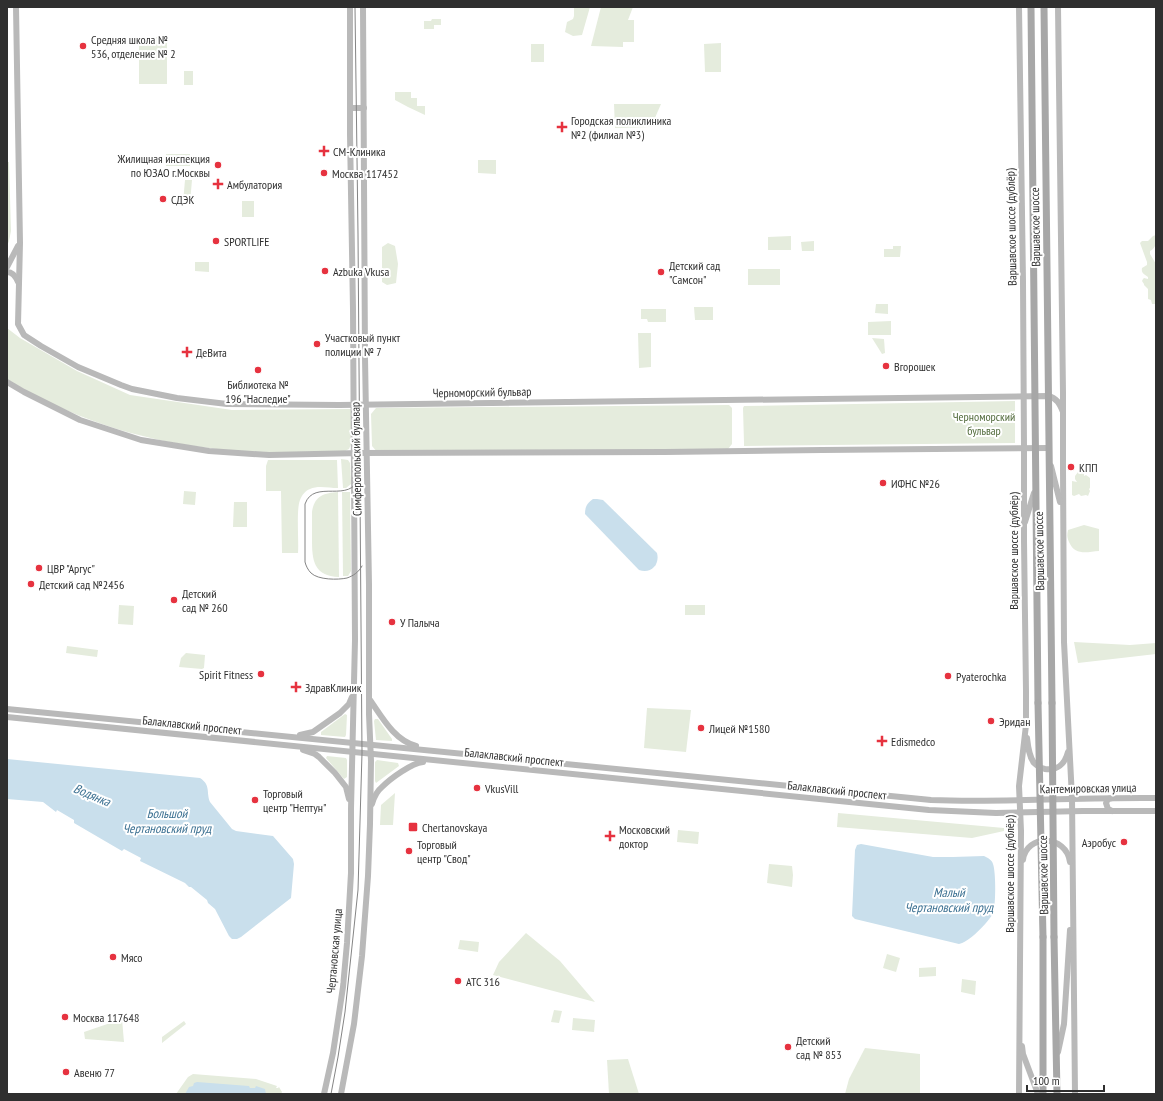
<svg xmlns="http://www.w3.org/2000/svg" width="1163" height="1101" viewBox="0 0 1163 1101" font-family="'PT Sans Narrow',sans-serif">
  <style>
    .green { fill: #e5ecdd }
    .water { fill: #c9dfec }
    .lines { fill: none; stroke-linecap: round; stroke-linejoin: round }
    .secondary { stroke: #b9b9b9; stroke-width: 6 }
    .primary { stroke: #a7a7a7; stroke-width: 7 }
    .tram { stroke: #848484; stroke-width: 1 }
    .primary-bridge { stroke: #a7a7a7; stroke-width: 7 }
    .poi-dot { fill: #e6323f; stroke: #fff; stroke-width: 1.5 }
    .labels { text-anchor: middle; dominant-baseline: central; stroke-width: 4; stroke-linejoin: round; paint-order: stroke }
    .poi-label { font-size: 12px; fill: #2f2f2f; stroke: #fff; text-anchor: start }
    .street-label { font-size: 12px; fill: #2f2f2f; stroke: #fff }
    .park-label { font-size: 12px; fill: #526b3c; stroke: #fff }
    .water-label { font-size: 13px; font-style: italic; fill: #3c7192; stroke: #fff }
  </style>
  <rect width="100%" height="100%" fill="#fff"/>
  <!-- green -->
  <g class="green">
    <polygon points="574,7 590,7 582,35 573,36 565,32 567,22 573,19 574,16"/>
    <polygon points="601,7 625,8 625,7 633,7 628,20 634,20 634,42 623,42 623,47 591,46"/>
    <polygon points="432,19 441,19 441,25 434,25 434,29 424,29 424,21 431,21"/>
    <rect x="139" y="37" width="28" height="47"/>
    <polygon points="721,43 721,72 705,72 704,44"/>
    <rect x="531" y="44" width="13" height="18"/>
    <rect x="184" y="71" width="9" height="14"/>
    <polygon points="395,92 411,92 411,98 417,98 417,106 425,106 425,115 408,107 395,100"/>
    <polygon points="614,104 661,104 651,127 615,128"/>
    <rect x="166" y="154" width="24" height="12"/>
    <polygon points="478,160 496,160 496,174 478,173"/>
    <polygon points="7,162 9,162 11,231 9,241 7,246"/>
    <polygon points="185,180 192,180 190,203 188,204 183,203"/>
    <rect x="242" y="201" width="12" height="16"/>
    <path d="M1156 235C1156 242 1157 247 1150 251V254L1156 264V299L1155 304H1152L1151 300 1148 299V289L1144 285V284L1142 281 1143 279 1144 278 1148 279V277C1144 274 1141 273 1142 268L1147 265V262L1140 243 1142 241H1148L1153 236Z"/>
    <polygon points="791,236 791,250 768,250 768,237"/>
    <polygon points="814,241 814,251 802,251 801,242"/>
    <polygon points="388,243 395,246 398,264 396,283 387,285 382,282 382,247"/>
    <polygon points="893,246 901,246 900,257 884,257 884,249 893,249"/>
    <polygon points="195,262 209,262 209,272 195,271"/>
    <rect x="748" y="269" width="32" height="16"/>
    <polygon points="876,304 888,304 888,314 875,313"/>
    <polygon points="694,307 713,307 713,320 695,320"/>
    <polygon points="641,309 666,309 666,322 648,322 647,319 641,319"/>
    <polygon points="891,321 891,335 868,335 868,322"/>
    <path d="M7 328 20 338 77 371 130 395 232 410 351 409V444L349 449 345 451C300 452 254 454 209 448 138 440 68 417 7 379Z"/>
    <polygon points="638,333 651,333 651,367 639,368"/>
    <polygon points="872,338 884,339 885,353 882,354"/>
    <polygon points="1015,401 1015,443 744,446 744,443 743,408 744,406"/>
    <polygon points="729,405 732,408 732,444 728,449 378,453 372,446 371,414 376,408"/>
    <polygon points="341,459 348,460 350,463 351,484 346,488 343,488"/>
    <path d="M268 460H337L338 488C329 488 318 485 310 489 305 491 302 495 300 500 296 510 299 541 298 553H282L281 491H266V466Z"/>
    <polygon points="1078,472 1084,474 1084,476 1086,475 1090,478 1090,488 1089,489 1090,491 1088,496 1086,495 1081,496 1079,494 1074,496 1072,495 1072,481 1077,482 1075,479 1075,476"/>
    <polygon points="184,491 196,492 195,505 183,504"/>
    <path d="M338 492 339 577C314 576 312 561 312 540 312 531 312 522 312 512 314 496 324 493 338 492Z"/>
    <polygon points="342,492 350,492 351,571 348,576 343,576"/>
    <polygon points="234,502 247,502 247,527 233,527"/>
    <path d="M1084 525 1099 529V551C1087 552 1075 556 1069 542 1067 537 1067 535 1068 530Z"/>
    <polygon points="119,605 134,606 133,625 118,624"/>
    <rect x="685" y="605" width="20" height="10"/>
    <polygon points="1074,642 1130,645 1156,643 1156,654 1078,663"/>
    <polygon points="67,646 98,650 97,657 66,653"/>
    <polygon points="186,653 205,655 204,668 202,669 179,667 181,658"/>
    <polygon points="647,708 691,710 686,752 644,748"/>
    <polygon points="345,714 347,715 346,735 345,737 321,735 321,732"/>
    <polygon points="375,719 378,719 392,739 392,741 376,740 374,721"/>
    <polygon points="327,756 346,758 347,760 347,777 344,779 326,758"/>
    <polygon points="377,760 398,763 399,766 376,783 375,781 375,762"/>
    <polygon points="395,793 393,825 380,825 381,805"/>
    <polygon points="838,813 1004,828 1004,831 972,838 837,827"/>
    <polygon points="678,830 699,832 698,844 677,842"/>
    <polygon points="769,864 792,866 793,875 792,887 767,883"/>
    <polygon points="526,933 560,961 595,1002 493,975 499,962"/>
    <polygon points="460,940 479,942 478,952 458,949"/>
    <polygon points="887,954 900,958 896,972 883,968"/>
    <polygon points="936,967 936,976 919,977 919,968"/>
    <polygon points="962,979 976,981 975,995 961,992"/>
    <polygon points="554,1010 562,1011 559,1023 551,1022"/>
    <polygon points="573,1018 595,1020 594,1032 572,1030"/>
    <polygon points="122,1019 124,1042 85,1039 84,1032"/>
    <polygon points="184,1021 186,1024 162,1043 162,1037"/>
    <polygon points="865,1048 920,1054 920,1094 845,1094 849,1079"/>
    <polygon points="628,1059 639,1094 609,1094 607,1060"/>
    <polygon points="193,1074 256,1079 277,1086 276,1088 278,1088 279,1087 282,1092 281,1094 176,1094 188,1077"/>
  </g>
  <!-- water -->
  <g class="water">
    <path d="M593 499H597L603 500 657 553C660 565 651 574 639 570L585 514C585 507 587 503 593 499Z"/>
    <path d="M7 759 200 778C211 785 206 792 210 802L232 829 236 831 273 836 293 859 294 864 291 898 241 937 237 939H232L229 936 215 909 208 903 207 900 191 887H189L185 883 140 861 141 858 124 849 122 851 74 823V820L57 810 56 812 43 802 7 799Z"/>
    <path d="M861 844 933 857H953L984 856C988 858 992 860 993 864 996 872 996 906 993 913 989 922 968 943 959 944L855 919 852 916 855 850 857 845Z"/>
    <polygon points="197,1082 249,1086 250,1088 255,1088 256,1086 265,1089 266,1094 185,1094 189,1087 193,1086 194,1083"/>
  </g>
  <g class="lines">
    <!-- secondary -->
    <g class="secondary">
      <path d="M16 7 20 243 18 324 24 335 41 346 78 367 121 385 132 389 177 398 227 404 339 405 1048 396C1057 398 1060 404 1063 412"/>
      <polyline points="1019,7 1023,282 1024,448 1024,541 1026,691 1026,725 1019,786 1021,831 1019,1094"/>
      <polyline points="1058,7 1063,393 1063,468 1064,642 1072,798 1075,1094"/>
      <polyline points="350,108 364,108"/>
      <polyline points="7,267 18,246"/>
      <path d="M7 272C13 272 16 277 18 282"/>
      <polyline points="7,382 24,392 80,420 141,440 209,451 269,455 361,453 665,452 822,450 1049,448"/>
      <polyline points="1051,466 1060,502"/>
      <polyline points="1025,522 1034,493"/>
      <path d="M370 700C382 717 394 740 416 746"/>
      <path d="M7 709 931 800C1006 803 1081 797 1156 798"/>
      <polyline points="7,717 929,810 996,813 1083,811 1156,811"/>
      <polyline points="300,735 313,732 340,713 349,704 352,697"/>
      <path d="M1027 738C1028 747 1029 756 1034 763 1037 766 1040 768 1045 769 1057 771 1065 764 1068 752"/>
      <polyline points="303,750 315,754 319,757 335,773 346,787 349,799"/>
      <path d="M372 804C374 797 377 791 382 787 391 778 412 763 423 762"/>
      <polyline points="1112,811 1108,809 1106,803 1108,799 1112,798"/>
      <path d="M1023 860C1026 834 1066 834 1070 862"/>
      <polyline points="1022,1046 1023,1054 1038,1094"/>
      <polyline points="1058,1052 1064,1024 1070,930"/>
      <polyline points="324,1094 333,1053 343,987 347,943 351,873 351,809 355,640 353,309 350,134 350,7"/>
      <polyline points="341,1094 354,1024 362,956 368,876 370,824 371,761 369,714 369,585 365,358 363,7"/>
    </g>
    <!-- primary -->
    <g class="primary">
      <polyline points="1031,7 1038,703"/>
      <polyline points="1044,7 1052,703"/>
      <polyline points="1043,937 1043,1094"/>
      <polyline points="1054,937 1057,1094"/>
    </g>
    <!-- tram -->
    <g class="tram">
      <path d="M359 477C351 505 314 478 305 504V562C306 566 308 570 311 573 318 580 338 580 347 578 353 576 359 572 362 566"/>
      <polyline points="331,1094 338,1057 345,1012 358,890 362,753 358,234 355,7"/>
    </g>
    <!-- primary-bridge -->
    <g class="primary-bridge">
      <polyline points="1038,703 1043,937"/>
      <polyline points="1052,703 1054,937"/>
    </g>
  </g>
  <!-- markers -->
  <g class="poi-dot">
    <circle cx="83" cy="46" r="4"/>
    <path d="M560 121h4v4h4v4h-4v4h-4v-4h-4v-4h4z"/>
    <path d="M322 145h4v4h4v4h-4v4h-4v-4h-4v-4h4z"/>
    <circle cx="218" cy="165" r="4"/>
    <circle cx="324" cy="173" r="4"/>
    <path d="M216 178h4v4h4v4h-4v4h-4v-4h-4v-4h4z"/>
    <circle cx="163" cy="199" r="4"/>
    <circle cx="216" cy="241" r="4"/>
    <circle cx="325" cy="271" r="4"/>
    <circle cx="661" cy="272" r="4"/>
    <circle cx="317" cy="344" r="4"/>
    <path d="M185 346h4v4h4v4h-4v4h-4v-4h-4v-4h4z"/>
    <circle cx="886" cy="366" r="4"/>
    <circle cx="258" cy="370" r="4"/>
    <circle cx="1071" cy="467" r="4"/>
    <circle cx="883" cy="483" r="4"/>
    <circle cx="39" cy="568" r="4"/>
    <circle cx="31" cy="584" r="4"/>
    <circle cx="174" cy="600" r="4"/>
    <circle cx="392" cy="622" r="4"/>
    <circle cx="261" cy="674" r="4"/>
    <circle cx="948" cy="676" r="4"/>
    <path d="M294 681h4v4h4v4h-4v4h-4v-4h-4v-4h4z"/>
    <circle cx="991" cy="721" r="4"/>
    <circle cx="701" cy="728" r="4"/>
    <path d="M880 735h4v4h4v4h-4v4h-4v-4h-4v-4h4z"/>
    <circle cx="477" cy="788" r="4"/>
    <circle cx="255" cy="800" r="4"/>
    <rect x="408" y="822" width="10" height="10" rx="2"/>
    <path d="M608 830h4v4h4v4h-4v4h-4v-4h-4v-4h4z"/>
    <circle cx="1124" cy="842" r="4"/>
    <circle cx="409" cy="851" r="4"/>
    <circle cx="113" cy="957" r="4"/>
    <circle cx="458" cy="981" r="4"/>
    <circle cx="65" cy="1017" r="4"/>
    <circle cx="788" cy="1047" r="4"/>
    <circle cx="66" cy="1072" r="4"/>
  </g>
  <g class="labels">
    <!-- poi labels -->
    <g class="poi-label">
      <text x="91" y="39">Средняя школа №<tspan x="91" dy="14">536, отделение № 2</tspan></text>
      <text x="571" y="120">Городская поликлиника<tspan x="571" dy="14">№2 (филиал №3)</tspan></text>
      <text x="333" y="151">СМ-Клиника</text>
      <text x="210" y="158" text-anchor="end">Жилищная инспекция<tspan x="210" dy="14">по ЮЗАО г.Москвы</tspan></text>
      <text x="332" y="173">Москва 117452</text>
      <text x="227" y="184">Амбулатория</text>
      <text x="171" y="199">СДЭК</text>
      <text x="224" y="241">SPORTLIFE</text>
      <text x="669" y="265">Детский сад<tspan x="669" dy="14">"Самсон"</tspan></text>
      <text x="333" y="271">Azbuka Vkusa</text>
      <text x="325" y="337">Участковый пункт<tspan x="325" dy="14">полиции № 7</tspan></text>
      <text x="196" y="352">ДеВита</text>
      <text x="894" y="366">Вгорошек</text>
      <text x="258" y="384" text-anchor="middle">Библиотека №<tspan x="258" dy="14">196 "Наследие"</tspan></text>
      <text x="1079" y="467">КПП</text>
      <text x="891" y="483">ИФНС №26</text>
      <text x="47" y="568">ЦВР "Аргус"</text>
      <text x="39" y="584">Детский сад №2456</text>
      <text x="182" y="593">Детский<tspan x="182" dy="14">сад № 260</tspan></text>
      <text x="400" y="622">У Палыча</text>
      <text x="253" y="674" text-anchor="end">Spirit Fitness</text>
      <text x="956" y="676">Pyaterochka</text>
      <text x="305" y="687">ЗдравКлиник</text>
      <text x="999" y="721">Эридан</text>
      <text x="709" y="728">Лицей №1580</text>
      <text x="891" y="741">Edismedco</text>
      <text x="485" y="788">VkusVill</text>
      <text x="263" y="793">Торговый<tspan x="263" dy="14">центр "Нептун"</tspan></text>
      <text x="422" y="827">Chertanovskaya</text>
      <text x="619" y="829">Московский<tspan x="619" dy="14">доктор</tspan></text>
      <text x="1116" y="842" text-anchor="end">Аэробус</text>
      <text x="417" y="844">Торговый<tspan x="417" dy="14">центр "Свод"</tspan></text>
      <text x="121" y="957">Мясо</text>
      <text x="466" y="981">АТС 316</text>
      <text x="73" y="1017">Москва 117648</text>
      <text x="796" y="1040">Детский<tspan x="796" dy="14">сад № 853</tspan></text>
      <text x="74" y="1072">Авеню 77</text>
    </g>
    <!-- street labels -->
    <g class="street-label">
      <text transform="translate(1011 227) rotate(-91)">Варшавское шоссе (дублёр)</text>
      <text transform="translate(1035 227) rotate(-91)">Варшавское шоссе</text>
      <text transform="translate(482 392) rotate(-1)">Черноморский бульвар</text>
      <text transform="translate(356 459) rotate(-91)">Симферопольский бульвар</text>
      <text transform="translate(1013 551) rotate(-90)">Варшавское шоссе (дублёр)</text>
      <text transform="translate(1039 551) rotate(-91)">Варшавское шоссе</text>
      <text transform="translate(192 725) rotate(6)">Балаклавский проспект</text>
      <text transform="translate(514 757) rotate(6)">Балаклавский проспект</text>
      <text transform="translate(1088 788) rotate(-1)">Кантемировская улица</text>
      <text transform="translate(837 790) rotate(6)">Балаклавский проспект</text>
      <text transform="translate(1009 874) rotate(-90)">Варшавское шоссе (дублёр)</text>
      <text transform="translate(1043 875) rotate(-91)">Варшавское шоссе</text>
      <text transform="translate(334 951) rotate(-85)">Чертановская улица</text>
    </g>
    <!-- park labels -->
    <g class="park-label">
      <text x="984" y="416">Черноморский<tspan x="984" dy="14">бульвар</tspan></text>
    </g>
    <!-- water labels -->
    <g class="water-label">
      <text transform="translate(92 795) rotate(23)">Водянка</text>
      <text x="167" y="813">Большой<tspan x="167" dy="15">Чертановский пруд</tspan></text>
      <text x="949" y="892">Малый<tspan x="949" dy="15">Чертановский пруд</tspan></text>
    </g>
  </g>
  <!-- border -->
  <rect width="1163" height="1101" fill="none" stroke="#2f2f2f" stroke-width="16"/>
  <!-- scale -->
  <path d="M1027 1085v6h77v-6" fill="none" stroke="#2f2f2f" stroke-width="2"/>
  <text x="1033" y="1085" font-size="12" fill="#2f2f2f" stroke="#ffffff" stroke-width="3" paint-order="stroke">100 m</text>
</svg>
